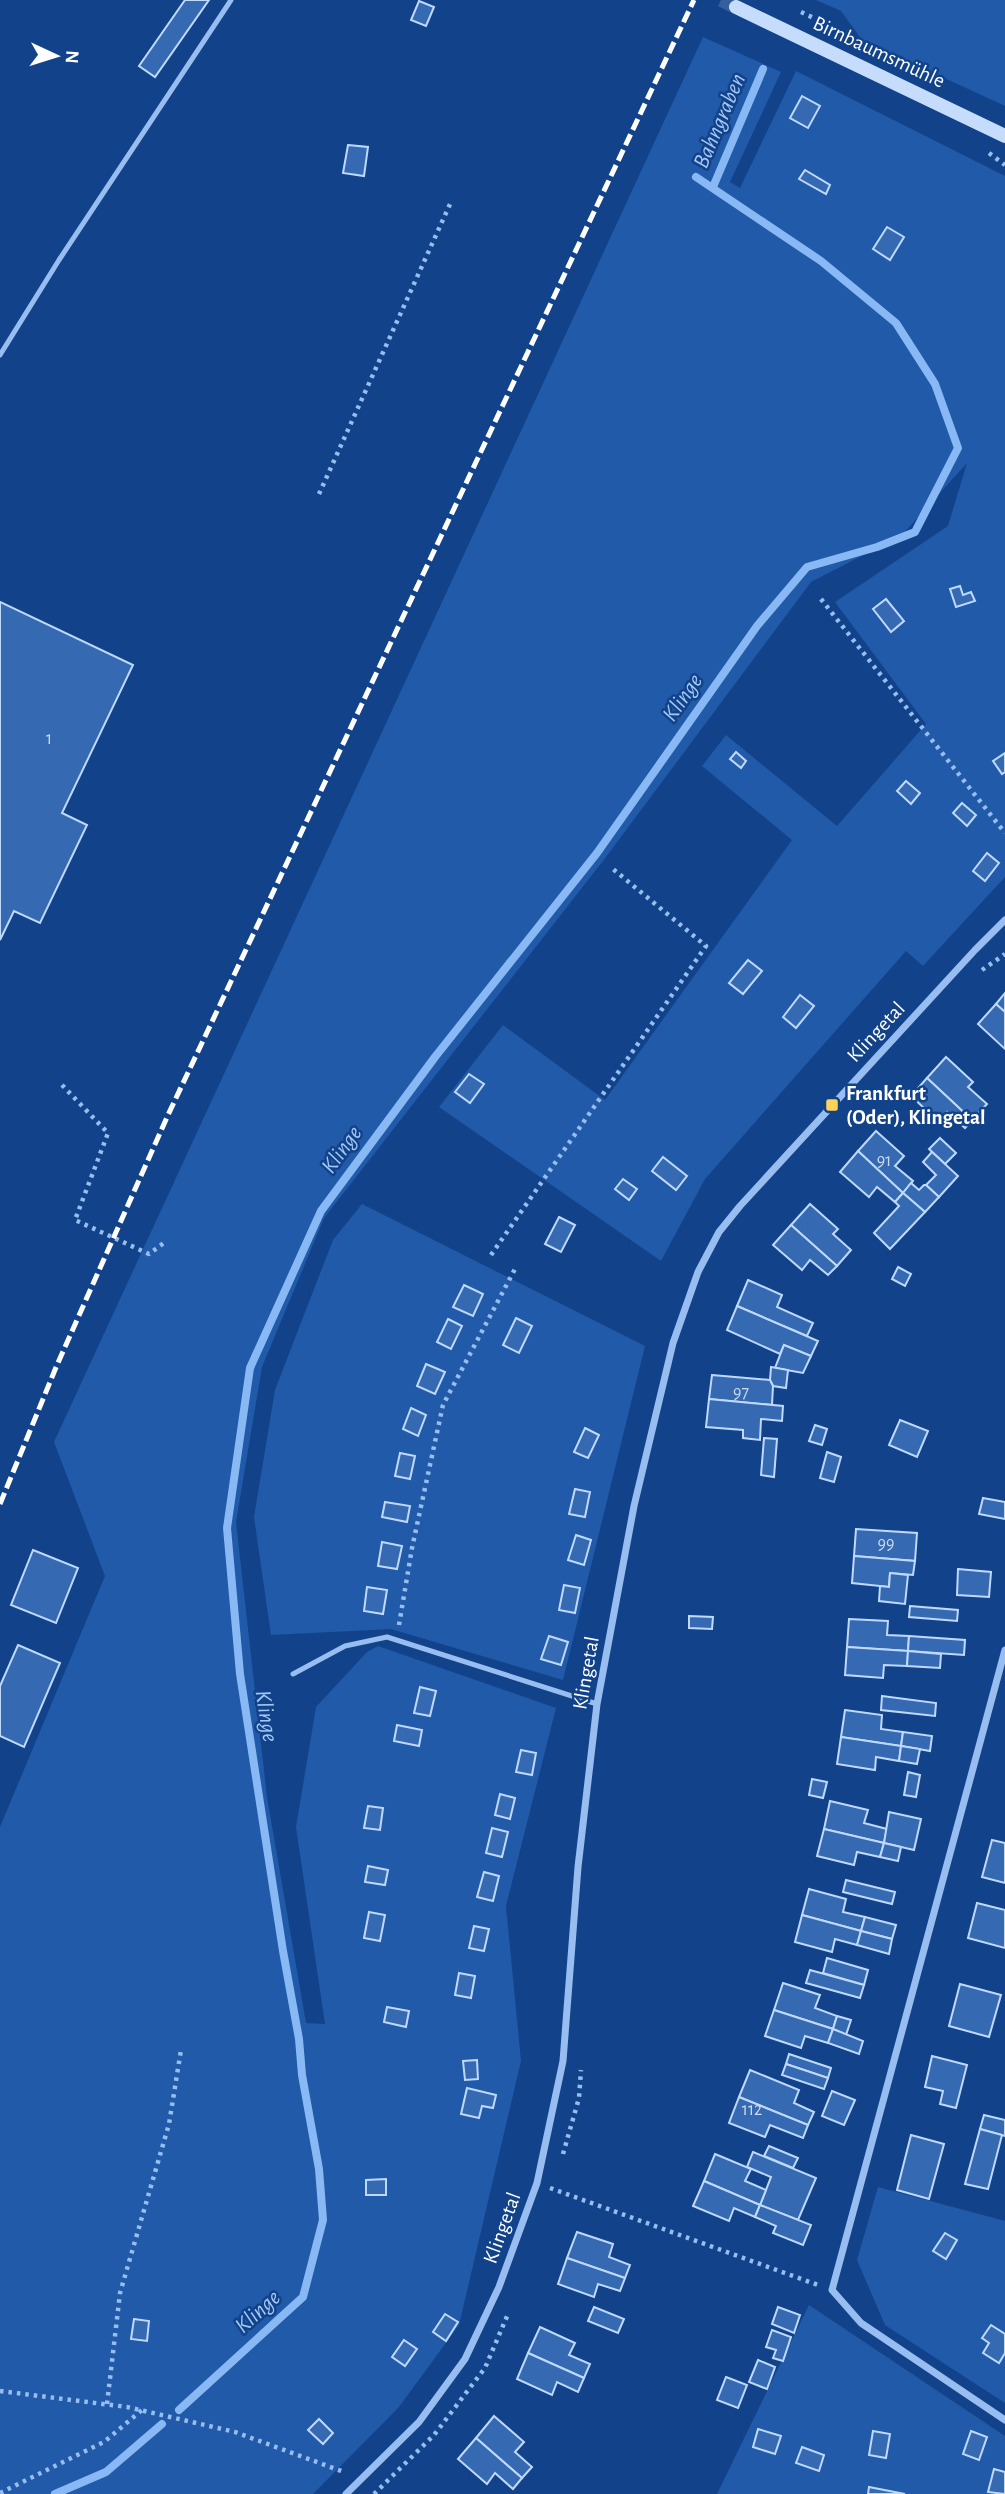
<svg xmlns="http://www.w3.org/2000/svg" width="1005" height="2494" viewBox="0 0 1005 2494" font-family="'Alegreya Sans',sans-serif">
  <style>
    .green { fill: #205aa8 }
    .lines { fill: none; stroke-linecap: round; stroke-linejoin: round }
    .stream { stroke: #89b9f4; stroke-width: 8 }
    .building { fill: #356ab2; stroke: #bfd9fc; stroke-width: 2 }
    .secondary-tunnel { stroke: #365f9c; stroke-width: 14; stroke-dasharray: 14 7; stroke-linecap: butt }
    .path { stroke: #98bef1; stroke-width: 4.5; stroke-dasharray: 3.5 5; stroke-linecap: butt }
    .service { stroke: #98bef1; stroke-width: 5 }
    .minor { stroke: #98bef1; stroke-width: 7 }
    .secondary { stroke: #c6dcfc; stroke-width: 14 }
    .rail { stroke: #fff; stroke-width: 5; stroke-dasharray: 12 5; stroke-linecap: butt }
    .poi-dot { fill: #ffd358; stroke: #12438a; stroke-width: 2.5 }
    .labels { text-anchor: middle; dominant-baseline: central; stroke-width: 5; stroke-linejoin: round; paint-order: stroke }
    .number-label { font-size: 18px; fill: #ccdaec }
    .street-label { font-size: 21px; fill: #fff; stroke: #12438a }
    .poi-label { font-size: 21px; font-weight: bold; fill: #fff; stroke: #12438a; text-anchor: start }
    .water-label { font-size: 23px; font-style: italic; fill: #a4c8f8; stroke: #12438a }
  </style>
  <rect width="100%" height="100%" fill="#12438a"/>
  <!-- green -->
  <g class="green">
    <polygon points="816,0 1005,0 1005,106 862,40 841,11"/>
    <polygon points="703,37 781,72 730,182 740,188 796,71 1005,176 1005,877 923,966 906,951 705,1179 661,1261 439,1107 503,1025 605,1100 792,840 702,766 726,735 837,826 926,724 835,602 948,526 967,463 902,535 811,582 606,857 324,1218 262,1367 236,1522 267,1797 306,2023 325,2024 296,1827 316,1707 367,1652 378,1646 556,1708 506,1906 521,2061 459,2325 399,2407 313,2494 0,2494 0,1827 105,1576 54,1442"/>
    <polygon points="362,1204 645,1346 563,1680 391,1629 271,1635 254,1517 275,1390 333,1240"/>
    <polygon points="878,2187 1005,2221 1005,2403 885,2325 857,2260"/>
    <polygon points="809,2305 1005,2436 1005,2494 717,2494"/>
  </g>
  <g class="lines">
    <!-- stream -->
    <g class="stream">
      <polyline points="713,187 763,69"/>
      <polyline points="179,2410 303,2297 323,2220 319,2169 302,2075 299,2039 283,1951 240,1674 227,1528 250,1368 321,1211 435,1057 597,853 757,626 807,567 877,547 915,532 958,448 935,384 896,323 821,261 696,177"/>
      <polyline points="55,2494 106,2472 162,2424"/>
    </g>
  </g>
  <!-- building -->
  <g class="building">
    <polygon points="185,0 209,0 155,77 139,66"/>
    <polygon points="419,1 434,7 426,26 411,20"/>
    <polygon points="802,96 820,106 808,128 790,118"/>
    <polygon points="348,145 368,147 364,176 343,173"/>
    <polygon points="805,170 830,185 826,194 799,179"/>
    <polygon points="887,227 904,237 890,260 873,249"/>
    <polygon points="960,586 963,595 971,592 975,601 956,607 950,589"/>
    <polygon points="886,599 904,621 891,632 873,609"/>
    <polygon points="0,602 133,665 62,813 87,825 40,923 14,911 0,940"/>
    <polygon points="736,752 746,761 741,768 730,759"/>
    <polygon points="1005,753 1005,772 1002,774 993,761"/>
    <polygon points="906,781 920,793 911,804 897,791"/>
    <polygon points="962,803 976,815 967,826 953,813"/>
    <polygon points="987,853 999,863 985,881 973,871"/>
    <polygon points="748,960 762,971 743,994 729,983"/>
    <polygon points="1005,993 1005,1012 996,1004"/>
    <polygon points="800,995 814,1006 796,1028 783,1017"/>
    <polygon points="996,1004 1005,1012 1005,1049 978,1024"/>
    <polygon points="946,1057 973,1082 968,1087 987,1104 972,1120 927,1078"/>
    <polygon points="469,1074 484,1084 470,1103 455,1092"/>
    <polygon points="927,1078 972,1120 965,1128 947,1112 939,1122 911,1096"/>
    <polygon points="876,1131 904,1156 895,1166 913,1181 903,1193 858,1151"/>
    <polygon points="940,1138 956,1153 945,1164 929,1149"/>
    <polygon points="858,1151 903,1193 895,1202 877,1187 869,1197 840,1172"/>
    <polygon points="932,1152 958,1176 939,1197 926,1185 936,1175 923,1162"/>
    <polygon points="663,1157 687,1176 676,1190 652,1171"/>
    <polygon points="623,1179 637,1189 629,1200 615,1189"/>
    <polygon points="911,1183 919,1190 924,1185 926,1185 939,1197 925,1212 903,1193"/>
    <polygon points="903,1193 925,1212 890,1249 874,1233 899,1206 895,1202"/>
    <polygon points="810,1204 838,1229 833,1234 851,1250 837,1266 791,1225"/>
    <polygon points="559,1217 575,1225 561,1252 545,1244"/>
    <polygon points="791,1225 837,1266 828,1275 810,1260 802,1270 773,1245"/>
    <polygon points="898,1267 911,1274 905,1286 892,1279"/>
    <polygon points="748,1280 782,1295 777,1307 813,1323 807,1336 737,1306"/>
    <polygon points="464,1285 483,1294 473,1316 453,1307"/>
    <polygon points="737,1306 818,1341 811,1356 784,1345 780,1354 727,1330"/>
    <polygon points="516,1318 532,1326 519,1353 503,1345"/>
    <polygon points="448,1319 462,1326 451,1349 437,1342"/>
    <polygon points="784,1345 811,1356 803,1373 775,1368"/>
    <polygon points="426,1364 445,1372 435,1394 417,1386"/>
    <polygon points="771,1367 788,1370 786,1388 773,1386 770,1380"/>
    <polygon points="712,1375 770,1380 773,1386 772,1405 709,1399"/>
    <polygon points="709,1399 783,1406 782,1421 761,1419 760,1440 743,1438 743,1430 706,1427"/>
    <polygon points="411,1408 426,1415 418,1436 403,1429"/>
    <polygon points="900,1420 928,1431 917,1457 889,1445"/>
    <polygon points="815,1425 827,1429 822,1445 809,1441"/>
    <polygon points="585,1428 599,1435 588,1458 574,1452"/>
    <polygon points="764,1438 777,1439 774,1477 761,1475"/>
    <polygon points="827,1452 841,1457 834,1482 820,1478"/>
    <polygon points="400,1453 415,1456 410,1479 395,1476"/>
    <polygon points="575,1489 590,1492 585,1517 569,1514"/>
    <polygon points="983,1498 1005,1502 1005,1519 979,1514"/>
    <polygon points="385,1502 410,1506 407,1522 382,1517"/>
    <polygon points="856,1529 917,1533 915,1561 854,1556"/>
    <polygon points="576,1535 591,1540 584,1565 568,1560"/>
    <polygon points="382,1542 402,1546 397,1569 378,1566"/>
    <polygon points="33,1550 78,1568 56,1623 11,1605"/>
    <polygon points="854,1556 915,1561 913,1575 890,1573 889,1587 852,1583"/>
    <polygon points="958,1569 991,1572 989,1597 957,1595"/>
    <polygon points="890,1573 908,1575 905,1604 879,1601 880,1586 889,1587"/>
    <polygon points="564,1585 580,1588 575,1613 559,1610"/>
    <polygon points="367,1587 387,1590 383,1614 364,1611"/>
    <polygon points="910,1606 958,1610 957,1621 909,1617"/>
    <polygon points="689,1616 713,1617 712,1629 689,1628"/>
    <polygon points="849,1619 888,1621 887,1635 909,1636 908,1651 847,1647"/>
    <polygon points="549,1636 568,1642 561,1665 541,1659"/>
    <polygon points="909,1636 965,1640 964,1655 908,1651"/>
    <polygon points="18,1645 60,1663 24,1747 0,1736 0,1686"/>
    <polygon points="847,1647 908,1651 907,1666 884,1665 883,1678 845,1675"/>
    <polygon points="908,1651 941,1654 940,1668 907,1666"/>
    <polygon points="420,1687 436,1691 430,1716 414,1713"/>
    <polygon points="882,1696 936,1703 935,1716 881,1710"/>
    <polygon points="845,1710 882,1715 881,1729 903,1732 901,1746 841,1737"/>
    <polygon points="397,1725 422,1730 419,1746 394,1741"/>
    <polygon points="903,1732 932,1736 930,1751 901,1746"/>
    <polygon points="841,1737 901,1746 899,1761 876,1757 875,1770 837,1764"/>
    <polygon points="901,1746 920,1749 917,1764 899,1761"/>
    <polygon points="521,1750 536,1753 532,1775 516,1772"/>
    <polygon points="908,1772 920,1775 916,1797 904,1795"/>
    <polygon points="812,1779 827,1782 823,1798 809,1795"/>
    <polygon points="500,1794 515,1798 510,1819 495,1815"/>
    <polygon points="830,1801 868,1810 864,1823 887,1829 884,1843 824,1829"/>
    <polygon points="368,1806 383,1808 380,1830 364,1828"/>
    <polygon points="889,1812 921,1819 914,1850 884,1843"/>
    <polygon points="492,1828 508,1832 502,1857 486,1853"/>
    <polygon points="824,1829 884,1843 880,1857 857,1852 854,1865 817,1856"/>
    <polygon points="992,1840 1005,1843 1005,1883 982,1877"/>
    <polygon points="884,1843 901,1847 898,1861 880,1857"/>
    <polygon points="368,1866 388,1870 385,1885 365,1882"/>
    <polygon points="484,1872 499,1876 493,1901 477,1897"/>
    <polygon points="846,1880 895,1892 892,1904 843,1892"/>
    <polygon points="809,1889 846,1899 843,1912 865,1917 861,1931 802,1915"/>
    <polygon points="977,1903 1005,1910 1005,1948 968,1938"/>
    <polygon points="369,1912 385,1915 380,1941 364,1938"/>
    <polygon points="802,1915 861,1931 857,1945 835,1939 832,1952 795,1942"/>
    <polygon points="865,1917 896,1925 892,1939 861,1931"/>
    <polygon points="474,1926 489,1929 484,1951 469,1948"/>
    <polygon points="861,1931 892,1939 889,1954 857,1945"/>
    <polygon points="827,1958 868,1970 864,1985 823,1973"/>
    <polygon points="810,1970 864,1985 860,1998 806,1983"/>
    <polygon points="459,1973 475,1976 471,1998 455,1995"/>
    <polygon points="783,1983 820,1995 815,2008 837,2016 833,2029 774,2010"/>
    <polygon points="960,1984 1001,1995 989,2037 949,2026"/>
    <polygon points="387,2007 409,2011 406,2027 384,2022"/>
    <polygon points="774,2010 833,2029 828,2043 805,2036 801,2048 765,2036"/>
    <polygon points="837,2016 851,2020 846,2035 833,2029"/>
    <polygon points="833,2029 863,2041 859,2054 828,2043"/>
    <polygon points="789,2054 831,2068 828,2078 786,2064"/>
    <polygon points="932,2056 967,2065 956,2108 940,2104 943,2091 925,2087"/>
    <polygon points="477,2060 478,2079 465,2080 463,2061"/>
    <polygon points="786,2064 828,2078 824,2089 782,2075"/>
    <polygon points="750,2070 799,2090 794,2103 814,2112 808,2125 739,2097"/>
    <polygon points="467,2088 496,2095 493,2108 482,2106 479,2118 461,2114"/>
    <polygon points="832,2091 855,2100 844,2125 822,2116"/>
    <polygon points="739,2097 808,2125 803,2138 770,2125 765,2137 729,2123"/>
    <polygon points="984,2115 1005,2120 1005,2136 980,2129"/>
    <polygon points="980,2129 1002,2135 988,2189 965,2184"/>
    <polygon points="911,2135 944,2144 929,2199 897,2190"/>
    <polygon points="769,2146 798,2158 793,2168 764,2156"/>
    <polygon points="753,2152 816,2178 798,2220 760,2205 771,2177 747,2167"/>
    <polygon points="715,2154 751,2169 745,2181 766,2190 760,2205 704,2181"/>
    <polygon points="386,2179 386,2195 366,2195 366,2180"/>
    <polygon points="704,2181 760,2205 755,2217 734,2208 729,2221 693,2206"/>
    <polygon points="760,2205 811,2225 803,2245 773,2233 776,2226 755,2217"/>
    <polygon points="577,2232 613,2244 609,2257 630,2265 625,2278 567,2258"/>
    <polygon points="945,2233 957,2240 946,2259 933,2251"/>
    <polygon points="567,2258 625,2278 620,2291 598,2284 594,2297 558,2284"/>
    <polygon points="594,2307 624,2319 618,2333 588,2321"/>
    <polygon points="778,2307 800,2315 794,2333 772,2324"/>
    <polygon points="445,2314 458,2322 446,2341 433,2332"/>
    <polygon points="134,2319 149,2321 147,2341 131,2339"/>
    <polygon points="991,2325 1005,2334 1005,2353 999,2363 983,2353 989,2343 982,2338"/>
    <polygon points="540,2327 575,2343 569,2355 590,2364 584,2378 528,2353"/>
    <polygon points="772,2330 791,2337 783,2361 773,2358 776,2350 766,2347"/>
    <polygon points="404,2340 417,2349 405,2366 392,2357"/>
    <polygon points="528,2353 584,2378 578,2392 557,2382 552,2395 517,2379"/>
    <polygon points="758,2360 775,2367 767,2389 749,2382"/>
    <polygon points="726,2377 747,2385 738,2408 717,2400"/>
    <polygon points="494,2416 524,2442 515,2452 532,2467 522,2478 476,2438"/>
    <polygon points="319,2419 333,2433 323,2444 308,2430"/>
    <polygon points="758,2429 781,2436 775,2454 753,2447"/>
    <polygon points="873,2431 890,2434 886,2458 869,2455"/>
    <polygon points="971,2431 987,2437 979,2460 963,2454"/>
    <polygon points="476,2438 522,2478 513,2489 495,2473 487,2484 458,2459"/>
    <polygon points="802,2447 824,2455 819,2471 796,2463"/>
    <polygon points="994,2469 1005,2472 1005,2494 988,2492"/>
    <polygon points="869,2487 905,2494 868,2494"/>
  </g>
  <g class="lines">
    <!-- secondary-tunnel -->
    <polyline class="secondary-tunnel" points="721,0 736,7"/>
    <!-- path -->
    <g class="path">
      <polyline points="801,12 818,20 817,24"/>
      <polyline points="989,153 1005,165"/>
      <polyline points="319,494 451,202"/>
      <polyline points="821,599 1005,833"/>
      <polyline points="982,970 1005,954"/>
      <polyline points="62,1085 108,1133 75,1220 149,1254 165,1242"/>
      <polyline points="491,1255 706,946 613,869"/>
      <polyline points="399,1625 412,1548 443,1405 516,1267"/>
      <polyline points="563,2154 579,2098 581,2070"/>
      <polyline points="550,2188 818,2285"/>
      <polyline points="0,2391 127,2407 235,2432 344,2472"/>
      <polyline points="107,2404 120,2293 169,2124 181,2050"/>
      <polyline points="0,2493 104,2442 142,2410"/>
      <polyline points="374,2494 434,2435 485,2368 508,2314"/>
    </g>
    <!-- service -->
    <g class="service">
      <polyline points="0,355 59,260 231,0"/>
      <polyline points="293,1674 345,1646 387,1637 597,1704"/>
    </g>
    <!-- minor -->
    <g class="minor">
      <polyline points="1005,1650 832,2290 861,2323 1005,2420"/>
      <polyline points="346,2494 419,2422 465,2359 499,2287 537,2183 563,2061 578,1867 597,1704 634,1506 673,1343 698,1272 719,1232 740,1206 975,950 1005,920"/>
    </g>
    <!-- secondary -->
    <polyline class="secondary" points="736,7 1005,136"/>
    <!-- rail -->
    <polyline class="rail" points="0,1504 57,1365 168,1115 694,0"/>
  </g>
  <!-- markers -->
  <rect class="poi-dot" x="825" y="1098" width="14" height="14" rx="3.5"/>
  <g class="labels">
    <!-- number labels -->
    <g class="number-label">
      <text x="49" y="739">1</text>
      <text x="884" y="1161">91</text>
      <text x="741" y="1393">97</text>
      <text x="886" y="1544">99</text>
      <text x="752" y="2110">112</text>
    </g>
    <!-- street labels -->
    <g class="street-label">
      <text transform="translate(879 52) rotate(25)">Birnbaumsmühle</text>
      <text transform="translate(876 1032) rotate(-47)">Klingetal</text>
      <text transform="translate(586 1673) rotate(-80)">Klingetal</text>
      <text transform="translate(502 2228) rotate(-70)">Klingetal</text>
    </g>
    <!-- poi labels -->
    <g class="poi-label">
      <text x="846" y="1093">Frankfurt<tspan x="846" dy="24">(Oder), Klingetal</tspan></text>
    </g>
    <!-- water labels -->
    <g class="water-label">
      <text transform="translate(720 121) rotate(-67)">Bahngraben</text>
      <text transform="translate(683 698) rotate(-55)">Klinge</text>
      <text transform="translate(342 1150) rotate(-54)">Klinge</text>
      <text transform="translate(266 1716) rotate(81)">Klinge</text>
      <text transform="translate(258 2312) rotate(-42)">Klinge</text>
    </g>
  </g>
  <!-- north arrow -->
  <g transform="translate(56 56) rotate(94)" stroke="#12438a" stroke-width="5" paint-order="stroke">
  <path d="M0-5L12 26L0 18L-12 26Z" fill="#ffffff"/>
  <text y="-10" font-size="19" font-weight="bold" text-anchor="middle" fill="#ffffff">N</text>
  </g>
</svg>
